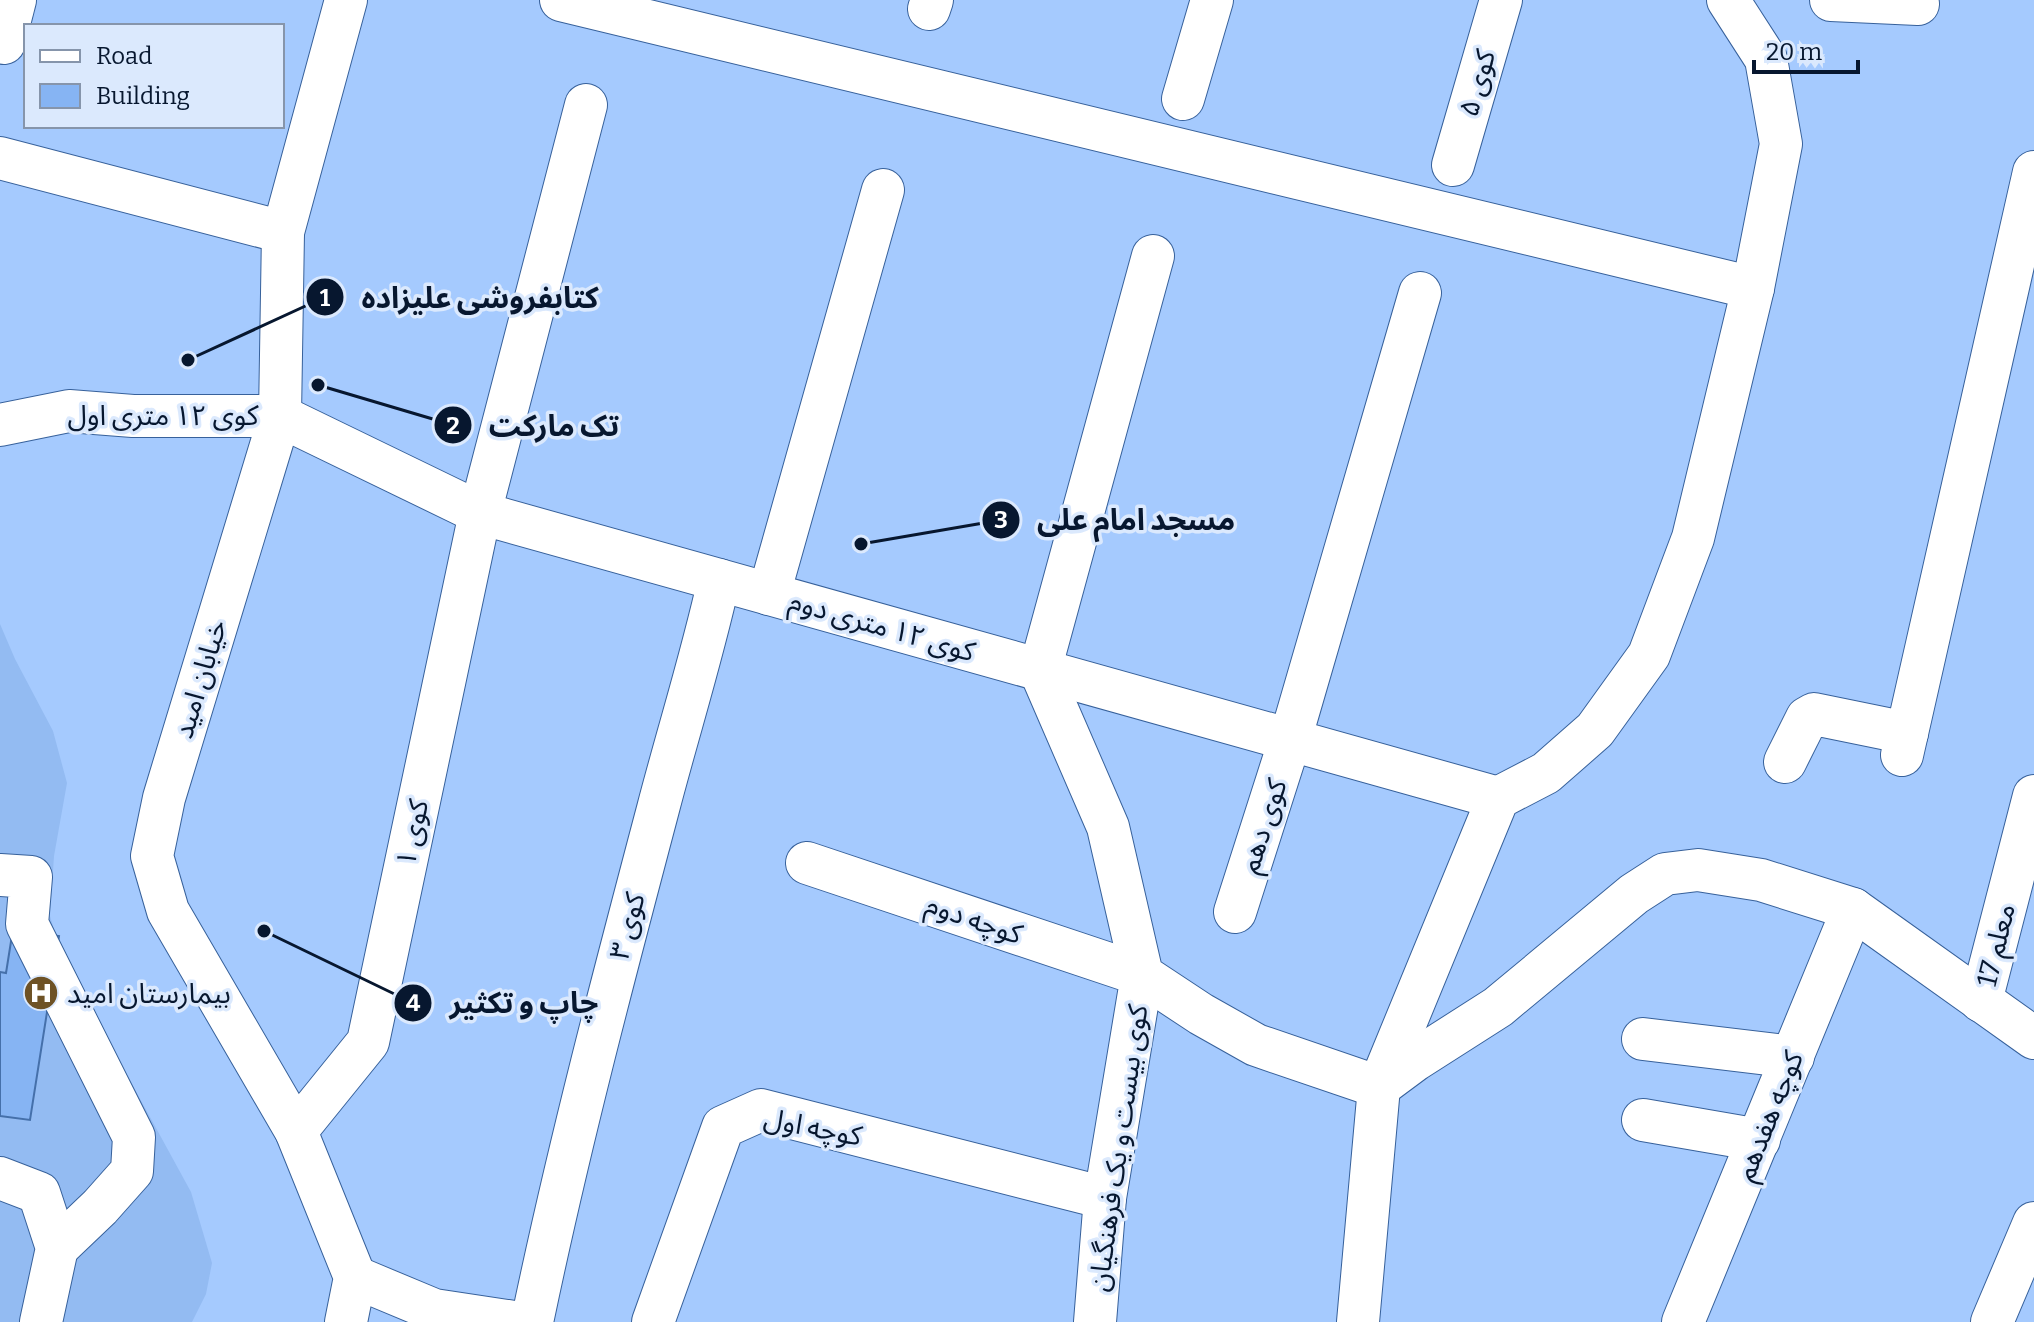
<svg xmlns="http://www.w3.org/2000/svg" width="2034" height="1322" viewBox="0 0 2034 1322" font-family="Bitter,'Noto Sans Arabic',serif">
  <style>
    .built { fill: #93bbf2 }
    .building { fill: #86b4f3; stroke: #4570aa; stroke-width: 2 }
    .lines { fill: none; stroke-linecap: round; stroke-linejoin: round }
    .minor-casing { stroke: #37619b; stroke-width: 44 }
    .minor { stroke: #fff; stroke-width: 42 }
    .labels { text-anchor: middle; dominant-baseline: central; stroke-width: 7; stroke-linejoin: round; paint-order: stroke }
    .street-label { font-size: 28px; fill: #07172f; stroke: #dbe9fd }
    .poi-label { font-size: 28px; fill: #07172f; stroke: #dbe9fd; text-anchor: start }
    .leader { fill: none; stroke: #07172f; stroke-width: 3 }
    .callout-dot { fill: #07172f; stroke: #dbe9fd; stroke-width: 3 }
    .mark-label { font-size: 24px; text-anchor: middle; font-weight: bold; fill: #fff }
    .callout-label { font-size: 30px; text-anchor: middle; font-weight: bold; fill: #07172f; stroke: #dbe9fd; stroke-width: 7; stroke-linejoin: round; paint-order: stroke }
  </style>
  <rect width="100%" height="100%" fill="#a5cafe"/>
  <!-- built -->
  <polygon class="built" points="0,624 15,659 53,731 67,783 54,856 50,916 62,956 191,1192 212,1263 206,1294 192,1322 0,1322"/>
  <!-- building -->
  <polygon class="building" points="13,929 59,936 30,1120 0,1116 0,972 6,973"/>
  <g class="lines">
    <!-- minor casing -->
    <g class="minor-casing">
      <g id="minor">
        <polyline points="561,0 1753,288"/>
        <polyline points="1831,0 1918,4"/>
        <polyline points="929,9 932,0"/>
        <polyline points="4,43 15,0"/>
        <polyline points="1183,99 1212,0"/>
        <polyline points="0,158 283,232"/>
        <polyline points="1453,165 1501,0"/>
        <polyline points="1153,256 1040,670 1108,827 1142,975 1201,1014 1256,1045 1379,1087"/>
        <polyline points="0,425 69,411 133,416 280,416 480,513 1498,798"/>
        <polyline points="769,594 883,190"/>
        <polyline points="1902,755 2034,172"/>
        <polyline points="1785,762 1807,718 1814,714 1907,733"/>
        <polyline points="807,863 1142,975 1105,1198 1095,1322"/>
        <polyline points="0,875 31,877 27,924 134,1137 132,1171 100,1207 57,1248"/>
        <polyline points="1235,912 1290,740 1420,293"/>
        <polyline points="1981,1001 2034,796"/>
        <polyline points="1643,1039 1793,1057"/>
        <polyline points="1380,1086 1415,1060 1498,1007 1634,894 1665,874 1698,870 1761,880 1853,909 2034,1038"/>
        <polyline points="1643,1120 1759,1140"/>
        <polyline points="296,1131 368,1042 480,513 586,105"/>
        <polyline points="0,1178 39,1193 57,1248 41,1322"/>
        <polyline points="355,1277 434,1310 514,1322"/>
        <polyline points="346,1322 355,1277 296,1131 168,911 152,856 164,798 280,416 283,232 346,0"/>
        <path d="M532 1322C568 1149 613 979 658 809 678 732 702 657 719 580"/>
        <polyline points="653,1322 723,1127 761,1110 1105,1198"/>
        <polyline points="1358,1322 1379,1087 1498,798 1546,773 1595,730 1649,655 1693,538 1753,288 1781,144 1766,59 1728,0"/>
        <polyline points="1683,1322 1853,909"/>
        <polyline points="1992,1322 2034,1223"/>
      </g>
    </g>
    <!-- minor -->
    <use href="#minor" class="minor"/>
  </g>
  <!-- icons -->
  <defs>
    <g id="hospital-disc" transform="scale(1.8)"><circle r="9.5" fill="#6e5225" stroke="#dbe9fd"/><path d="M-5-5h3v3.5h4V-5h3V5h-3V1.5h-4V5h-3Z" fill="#fff"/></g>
  </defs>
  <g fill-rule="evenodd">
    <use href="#hospital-disc" x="41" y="993"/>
  </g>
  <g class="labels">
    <!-- street labels -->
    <g class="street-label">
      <text transform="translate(1477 83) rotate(-74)">کوی ۵</text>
      <text x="163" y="415">کوی ۱۲ متری اول</text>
      <text transform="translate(882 626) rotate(16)">کوی ۱۲ متری دوم</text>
      <text transform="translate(200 679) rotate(-73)">خیابان امید</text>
      <text transform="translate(1263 826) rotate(-72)">کوی دهم</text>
      <text transform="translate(412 833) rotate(-78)">کوی ۱</text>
      <text transform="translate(974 919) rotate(19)">کوچه دوم</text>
      <text transform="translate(627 926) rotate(-75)">کوی ۳</text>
      <text transform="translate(1996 945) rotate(-76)">معلم 17</text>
      <text transform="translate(1769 1116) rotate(-68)">کوچه هفدهم</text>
      <text transform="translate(813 1127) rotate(11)">کوچه اول</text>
      <text transform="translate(1118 1148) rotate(-82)">کوی بیست و یک فرهنگیان</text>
    </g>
    <!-- poi labels -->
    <g class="poi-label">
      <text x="67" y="993">بیمارستان امید</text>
    </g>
  </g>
  <!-- callouts -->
  <path class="leader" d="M188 360L325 297M318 385L453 425M861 544L1001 520M264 931L413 1003"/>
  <g class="callout-dot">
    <circle cx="188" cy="360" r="8"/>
    <circle cx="318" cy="385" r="8"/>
    <circle cx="861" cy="544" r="8"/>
    <circle cx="264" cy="931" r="8"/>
    <circle cx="325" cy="297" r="20"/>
    <circle cx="453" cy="425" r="20"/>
    <circle cx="1001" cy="520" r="20"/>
    <circle cx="413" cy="1003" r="20"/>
  </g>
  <g class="mark-label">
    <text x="325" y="306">1</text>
    <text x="453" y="434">2</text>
    <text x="1001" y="528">3</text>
    <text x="413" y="1011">4</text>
  </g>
  <g class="callout-label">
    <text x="480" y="308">کتابفروشی علیزاده</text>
    <text x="554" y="436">تک مارکت</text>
    <text x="1136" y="530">مسجد امام علی</text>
    <text x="524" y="1013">چاپ و تکثیر</text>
  </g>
  <!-- legend -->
  <rect x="24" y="24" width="260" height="104" fill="#dbe9fd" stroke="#8695ab" stroke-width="2"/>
  <rect x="40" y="50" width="40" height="12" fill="#ffffff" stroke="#8695ab" stroke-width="2"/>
  <text x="96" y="64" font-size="24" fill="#07172f">Road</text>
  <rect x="40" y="84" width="40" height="24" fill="#86b4f3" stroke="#8695ab" stroke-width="2"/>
  <text x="96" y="104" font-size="24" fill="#07172f">Building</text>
  <!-- scale -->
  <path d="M1754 60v12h104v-12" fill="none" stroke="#07172f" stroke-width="4"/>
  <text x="1766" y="60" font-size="24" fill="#07172f" stroke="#dbe9fd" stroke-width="6" paint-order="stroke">20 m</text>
</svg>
